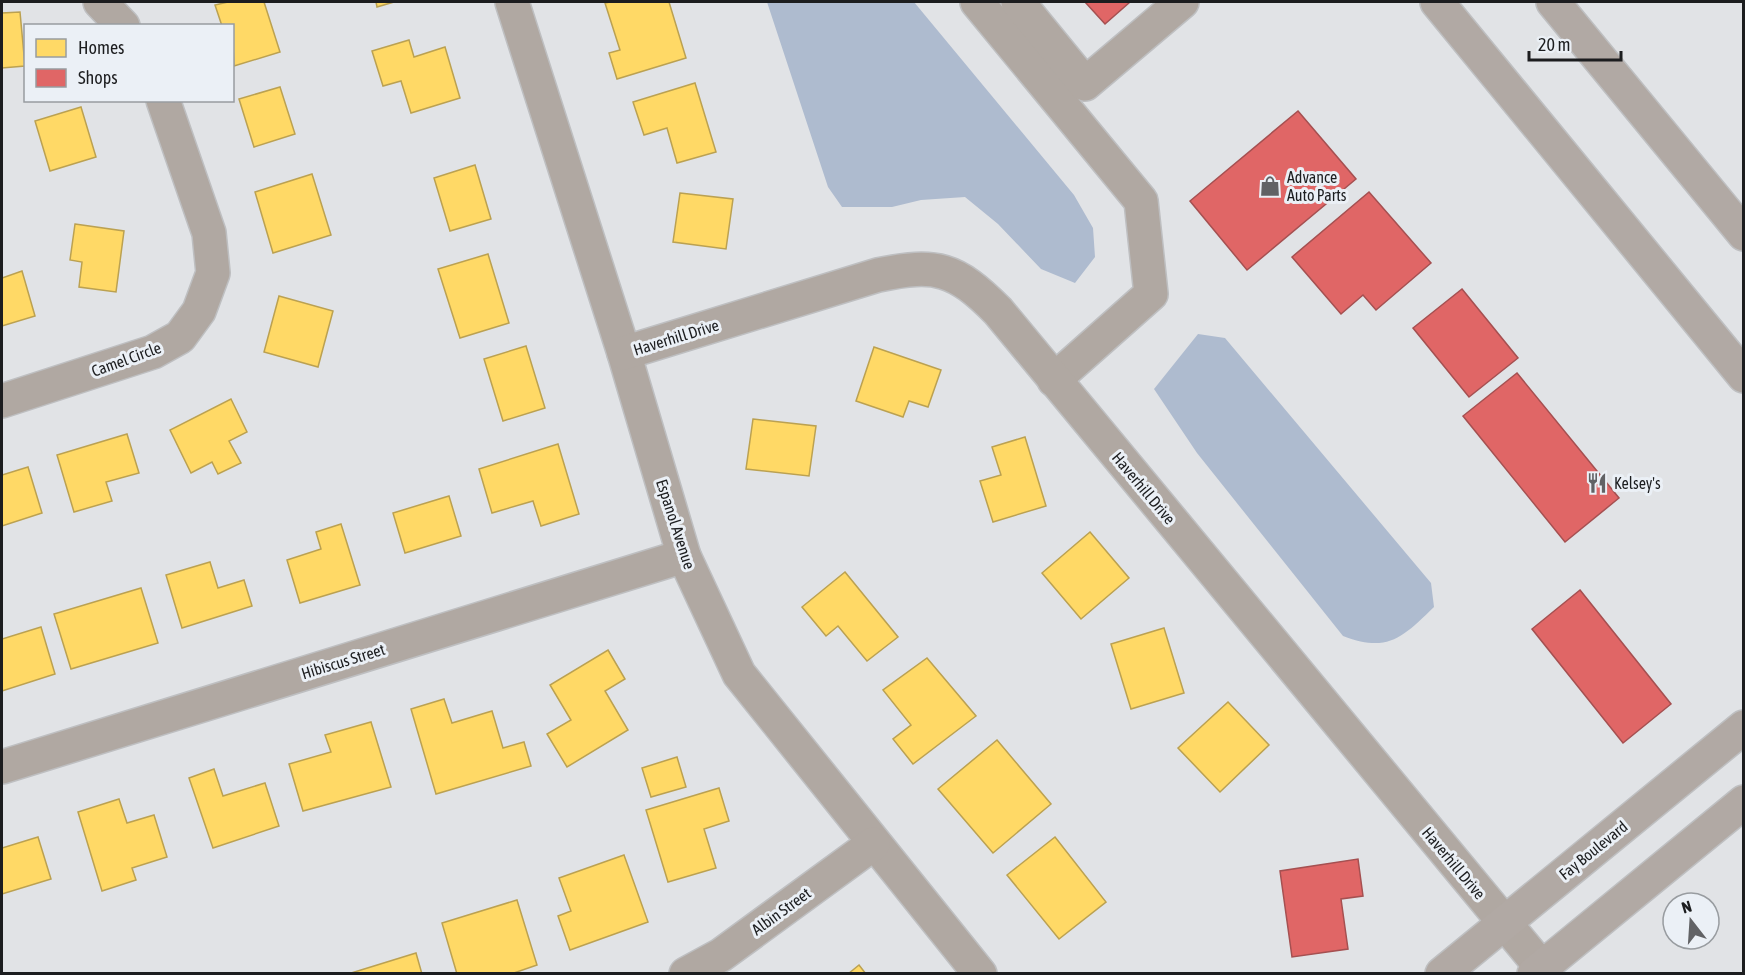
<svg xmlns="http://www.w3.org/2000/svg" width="1745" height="975" viewBox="0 0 1745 975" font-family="'Asap Condensed',sans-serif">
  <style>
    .water { fill: #aebbcf }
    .homes { fill: #ffd966; stroke: #bba151; stroke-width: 1.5 }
    .shops { fill: #e06666; stroke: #a55051; stroke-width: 1.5 }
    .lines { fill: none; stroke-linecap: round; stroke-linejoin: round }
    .minor-casing { stroke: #bebfc1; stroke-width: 36 }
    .major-casing { stroke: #bebfc1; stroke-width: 36 }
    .minor { stroke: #b0a8a2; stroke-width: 33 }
    .major { stroke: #b1a9a4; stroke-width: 33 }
    .labels { text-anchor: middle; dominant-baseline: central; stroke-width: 6; stroke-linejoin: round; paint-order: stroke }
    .poi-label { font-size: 16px; fill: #1c1d1f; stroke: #ebf0f6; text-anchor: start }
    .street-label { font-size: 16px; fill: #1c1d1f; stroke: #ebf0f6 }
  </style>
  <rect width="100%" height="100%" fill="#e1e3e6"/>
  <!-- water -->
  <g class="water">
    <polygon points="767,2 914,2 1074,195 1093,228 1095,257 1075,283 1041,269 998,224 965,197 921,200 892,207 842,207 828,187"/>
    <path d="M1198 334 1225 338 1431 583 1434 607C1402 638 1388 653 1343 636L1197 453 1154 389Z"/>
  </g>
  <!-- homes -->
  <g class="homes">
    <polygon points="228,2 264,2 280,52 234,66 232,26 222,26 215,5"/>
    <polygon points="376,2 394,2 377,7"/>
    <polygon points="610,2 669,2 686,58 617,79 609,53 620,50 605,3"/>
    <polygon points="20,12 25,66 2,68 2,13"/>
    <polygon points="409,40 414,57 445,47 460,98 411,113 401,81 383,86 372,51"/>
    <polygon points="695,83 716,152 677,163 667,128 644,135 633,102"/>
    <polygon points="280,87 295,134 254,147 239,99"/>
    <polygon points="81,107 96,157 50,171 35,121"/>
    <polygon points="475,165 491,219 450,231 434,178"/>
    <polygon points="312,174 331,235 273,253 255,192"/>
    <polygon points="680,193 733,199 726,249 673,242"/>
    <polygon points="75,224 124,231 116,292 79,287 82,262 70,260"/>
    <polygon points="488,254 509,323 460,338 438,269"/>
    <polygon points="22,271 35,316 2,326 2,278"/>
    <polygon points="279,296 333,311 318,367 264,352"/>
    <polygon points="526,346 545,408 503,421 484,359"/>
    <polygon points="874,347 941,370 928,407 909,401 903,417 856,401"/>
    <polygon points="231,399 247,432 229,441 241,463 218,474 212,462 191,473 170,430"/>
    <polygon points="753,419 816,426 809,476 746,469"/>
    <polygon points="127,434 139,473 106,482 112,501 74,512 57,455"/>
    <polygon points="1025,437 1046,506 993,522 980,481 1001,475 992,447"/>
    <polygon points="558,444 579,514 541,526 533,501 492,513 479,469"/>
    <polygon points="28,467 42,513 2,526 2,475"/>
    <polygon points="449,496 461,536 405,553 393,513"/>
    <polygon points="341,524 360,585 300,603 287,560 321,549 316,532"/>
    <polygon points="1090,532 1129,578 1081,619 1042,573"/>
    <polygon points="210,562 218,588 244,580 252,606 182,628 166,575"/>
    <polygon points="845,572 898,637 867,661 838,626 826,636 802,607"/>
    <polygon points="141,588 158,643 71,669 54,614"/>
    <polygon points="41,627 55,674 2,691 2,639"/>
    <polygon points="1164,628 1184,693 1131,709 1111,644"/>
    <polygon points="608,650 625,679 605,691 628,730 567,767 547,734 571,720 550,685"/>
    <polygon points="927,658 976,716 913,764 893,739 911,725 883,690"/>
    <polygon points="444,699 452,723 492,711 503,748 524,742 531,766 436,794 411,709"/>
    <polygon points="1228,702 1269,745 1220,792 1178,748"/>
    <polygon points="371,722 391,787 303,811 289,764 331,752 325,735"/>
    <polygon points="997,740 1051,804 993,853 938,789"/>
    <polygon points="677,757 686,787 651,797 642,768"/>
    <polygon points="214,769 223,796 265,783 279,826 213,848 189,778"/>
    <polygon points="719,788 729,821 704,829 716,868 668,882 646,810"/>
    <polygon points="119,799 127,823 154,815 167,857 132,868 136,880 102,891 78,812"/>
    <polygon points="38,837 51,879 2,894 2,848"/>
    <polygon points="1055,837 1106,902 1059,939 1007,875"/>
    <polygon points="624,855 648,922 570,950 558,916 571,911 559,878"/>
    <polygon points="517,900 537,965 511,974 457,974 442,923"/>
    <polygon points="416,953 422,974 348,974"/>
    <polygon points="859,965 866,974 848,974"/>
  </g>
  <!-- shops -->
  <g class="shops">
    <polygon points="1085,2 1130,2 1105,24"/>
    <polygon points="1298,111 1356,179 1247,270 1190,201"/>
    <polygon points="1369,192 1431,263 1376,310 1363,295 1341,314 1292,257"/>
    <polygon points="1462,289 1518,358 1469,397 1413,328"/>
    <polygon points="1517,373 1619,498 1565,542 1463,416"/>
    <polygon points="1580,590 1671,704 1623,743 1532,629"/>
    <polygon points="1358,859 1363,896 1341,899 1348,949 1292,957 1280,871"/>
  </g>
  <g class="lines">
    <!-- minor casing -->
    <g class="minor-casing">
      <g id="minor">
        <polyline points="100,2 123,26"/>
        <polyline points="512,2 624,353 684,556 739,674 980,974"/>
        <polyline points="977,2 1141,201 1151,294 1054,380"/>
        <polyline points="1018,2 1085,84 1182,2"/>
        <path d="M624 353 878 275C937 263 955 268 998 311L1547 974"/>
        <polyline points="2,401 153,352 180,337 199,311 213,273 209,233 163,100"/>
        <polyline points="2,767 684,556"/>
        <polyline points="686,974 721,955 873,844"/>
      </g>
    </g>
    <!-- major casing -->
    <g class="major-casing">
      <g id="major">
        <polyline points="1437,2 1744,376"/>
        <polyline points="1553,2 1744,234"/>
        <polyline points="1442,974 1744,727"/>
        <polyline points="1534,974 1744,802"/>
      </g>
    </g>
    <!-- minor -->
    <use href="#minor" class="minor"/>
    <!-- major -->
    <use href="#major" class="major"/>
  </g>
  <!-- icons -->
  <defs>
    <g id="shop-bare" transform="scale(1.62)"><path d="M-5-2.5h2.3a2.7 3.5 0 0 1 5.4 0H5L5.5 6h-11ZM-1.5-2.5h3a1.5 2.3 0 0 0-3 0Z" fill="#616265" stroke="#ebf0f6" stroke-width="2.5" paint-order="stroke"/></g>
    <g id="restaurant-bare" transform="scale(1.62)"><path d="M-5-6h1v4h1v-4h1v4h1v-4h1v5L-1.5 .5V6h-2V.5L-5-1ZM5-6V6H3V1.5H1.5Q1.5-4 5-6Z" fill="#616265" stroke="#ebf0f6" stroke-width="2.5" paint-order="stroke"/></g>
  </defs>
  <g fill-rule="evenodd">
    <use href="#shop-bare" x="1270" y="186"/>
    <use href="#restaurant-bare" x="1597" y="483"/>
  </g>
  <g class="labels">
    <!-- poi labels -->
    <g class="poi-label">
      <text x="1287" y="177">Advance<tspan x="1287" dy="18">Auto Parts</tspan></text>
      <text x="1614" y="483">Kelsey's</text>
    </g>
    <!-- street labels -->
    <g class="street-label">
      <text transform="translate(676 337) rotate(-17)">Haverhill Drive</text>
      <text transform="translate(126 359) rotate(-20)">Camel Circle</text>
      <text transform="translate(1144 488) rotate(50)">Haverhill Drive</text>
      <text transform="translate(676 524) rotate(72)">Espanol Avenue</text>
      <text transform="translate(343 661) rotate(-17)">Hibiscus Street</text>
      <text transform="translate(1593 850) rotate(-39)">Fay Boulevard</text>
      <text transform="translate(1454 863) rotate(50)">Haverhill Drive</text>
      <text transform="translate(781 911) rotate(-36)">Albin Street</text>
    </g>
  </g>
  <!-- border -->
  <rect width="1745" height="975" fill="none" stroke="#1c1d1f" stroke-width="6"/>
  <!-- legend -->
  <rect x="24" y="24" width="210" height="78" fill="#ebf0f6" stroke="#989ca0" stroke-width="1.5"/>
  <rect x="36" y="39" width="30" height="18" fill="#ffd966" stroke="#989ca0" stroke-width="1.5"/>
  <text x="78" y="54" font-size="18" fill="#1c1d1f">Homes</text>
  <rect x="36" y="69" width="30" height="18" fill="#e06666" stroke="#989ca0" stroke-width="1.5"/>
  <text x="78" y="84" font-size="18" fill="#1c1d1f">Shops</text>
  <!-- north arrow -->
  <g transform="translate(1691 921) rotate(343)"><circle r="28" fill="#ebf0f6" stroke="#989ca0" stroke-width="1.5"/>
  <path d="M0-4.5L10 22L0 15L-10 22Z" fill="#616265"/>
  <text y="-9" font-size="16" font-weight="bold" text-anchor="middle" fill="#1c1d1f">N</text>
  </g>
  <!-- scale -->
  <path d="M1529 51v9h92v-9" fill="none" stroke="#1c1d1f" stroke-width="3"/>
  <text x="1538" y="51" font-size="18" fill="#1c1d1f" stroke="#ebf0f6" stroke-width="4.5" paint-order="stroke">20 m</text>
</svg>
